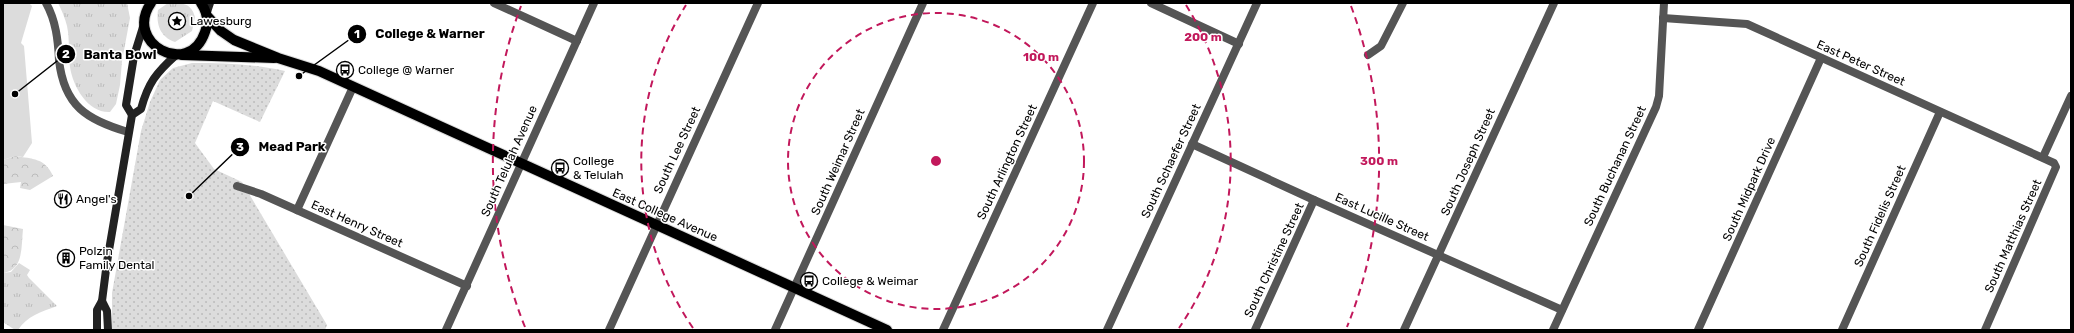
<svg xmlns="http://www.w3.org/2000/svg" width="2074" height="333" viewBox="0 0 2074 333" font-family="Rubik,sans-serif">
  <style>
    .grass { fill: url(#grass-tufts) }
    .forest { fill: url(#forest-crowns) }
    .park { fill: url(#park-dots) }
    .garden { fill: #dcdcdc }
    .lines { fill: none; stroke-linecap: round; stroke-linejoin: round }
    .primary-casing { stroke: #dbdbdb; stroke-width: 12 }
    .street { stroke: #555; stroke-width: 8 }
    .secondary { stroke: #222; stroke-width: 8 }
    .primary { stroke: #000; stroke-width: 10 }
    .ring { fill: none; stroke: #c2185b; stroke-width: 2; stroke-dasharray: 7 5 }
    .labels { text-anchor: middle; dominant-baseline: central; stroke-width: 3; stroke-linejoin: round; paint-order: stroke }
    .poi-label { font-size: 12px; fill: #000; stroke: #fff; text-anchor: start }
    .street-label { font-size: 12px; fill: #000; stroke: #fff }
    .centre { fill: #c2185b; stroke: #fff; stroke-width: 2 }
    .ring-label { font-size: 12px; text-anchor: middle; font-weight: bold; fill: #c2185b; stroke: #fff; stroke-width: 3; stroke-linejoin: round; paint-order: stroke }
    .leader { fill: none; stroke: #000; stroke-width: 1.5 }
    .callout-dot { fill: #000; stroke: #fff; stroke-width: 1.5 }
    .mark-label { font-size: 12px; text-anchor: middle; font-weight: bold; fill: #fff }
    .callout-label { font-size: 13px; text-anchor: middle; font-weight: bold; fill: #000; stroke: #fff; stroke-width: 3; stroke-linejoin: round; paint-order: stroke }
  </style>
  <defs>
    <pattern id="grass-tufts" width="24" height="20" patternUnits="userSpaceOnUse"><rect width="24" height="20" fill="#dcdcdc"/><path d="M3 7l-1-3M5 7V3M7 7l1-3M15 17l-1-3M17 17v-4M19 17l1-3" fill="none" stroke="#bbb"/></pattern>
    <pattern id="forest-crowns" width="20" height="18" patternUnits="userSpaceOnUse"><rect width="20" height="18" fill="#dcdcdc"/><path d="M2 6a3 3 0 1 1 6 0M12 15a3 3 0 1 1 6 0" fill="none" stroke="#bbb"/></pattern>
    <pattern id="park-dots" width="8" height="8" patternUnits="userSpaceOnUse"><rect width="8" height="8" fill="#dcdcdc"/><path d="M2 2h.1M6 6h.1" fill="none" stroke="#bbb" stroke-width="1.8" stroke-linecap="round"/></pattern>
  </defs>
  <rect width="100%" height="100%" fill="#fff"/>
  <!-- grass -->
  <g class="grass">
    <path d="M58 3H127L130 18 122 61 120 85 116 104 110 112C88 113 73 87 70 67 68 54 70 40 67 26 65 18 62 11 58 3Z"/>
    <path d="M168 3C181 3 191 2 195 17L192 31 175 42C160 37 156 24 158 10Z"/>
    <path d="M19 263 30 270 27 275 29 278 57 306C41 312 27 316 18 330H15L3 322V273L11 272Z"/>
  </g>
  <!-- forest -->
  <g class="forest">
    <path d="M15 156C33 159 45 158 53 176L30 190 20 188 21 182 3 184V160Z"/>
    <path d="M3 225 23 229C21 247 24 270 3 273Z"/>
  </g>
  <!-- park -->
  <path class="park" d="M192 63C224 63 254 64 285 71L260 122 213 101 195 143 214 169 242 182 327 325 325 330H112V293L141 131 150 102 160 80 173 68Z"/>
  <!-- garden -->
  <polygon class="garden" points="3,3 29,3 32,6 21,43 24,46 32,143 23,157 15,156 3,160"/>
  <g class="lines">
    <!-- primary casing -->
    <g class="primary-casing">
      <g id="primary">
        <path d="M151 3C123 43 189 79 205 32 209 22 207 12 201 3"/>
        <polyline points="207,16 221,31 234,40 278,58 319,71 887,330"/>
        <polyline points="182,55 274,58"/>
      </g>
    </g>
    <!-- street -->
    <g class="street">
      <path d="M46 3C56 21 58 40 59 60 64 106 87 120 128 132"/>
      <polyline points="494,3 577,41"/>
      <polyline points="1151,3 1239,44"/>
      <polyline points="1663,18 1747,24 2054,163 2056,167 1985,330"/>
      <polyline points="1368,55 1381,46 1403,3"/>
      <polyline points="1192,144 1314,200 1562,310"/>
      <polyline points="2043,157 2071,96"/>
      <polyline points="237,186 261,194 467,286"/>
      <polyline points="297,210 353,87"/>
      <polyline points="446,330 594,3"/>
      <polyline points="609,330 758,3"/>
      <polyline points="775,330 923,3"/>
      <polyline points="943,330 1093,3"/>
      <polyline points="1107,330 1257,3"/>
      <polyline points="1255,330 1314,200"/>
      <polyline points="1404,330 1554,3"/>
      <polyline points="1553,330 1656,107 1659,96 1664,3"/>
      <polyline points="1698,330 1821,58"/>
      <polyline points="1842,330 1940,112"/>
    </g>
    <!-- secondary -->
    <g class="secondary">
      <polyline points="207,12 210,3"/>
      <polyline points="132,115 126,105 134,56 144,24"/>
      <polyline points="102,301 107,311 108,330"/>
      <path d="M97 330V310L102 301 107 262 132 115 141 109C148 83 156 73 176 55"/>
    </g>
    <!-- primary -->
    <use href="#primary" class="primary"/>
  </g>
  <!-- distance rings -->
  <g class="ring">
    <circle cx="936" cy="161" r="148"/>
    <path d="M693 328A295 295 0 0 1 686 5M1186 5A295 295 0 0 1 1179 328"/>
    <path d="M525 327A443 443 0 0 1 521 6M1351 6A443 443 0 0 1 1347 327"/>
  </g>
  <!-- icons -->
  <defs>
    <g id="sight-ring" transform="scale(0.9)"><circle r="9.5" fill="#fff" stroke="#000" stroke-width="1.5"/><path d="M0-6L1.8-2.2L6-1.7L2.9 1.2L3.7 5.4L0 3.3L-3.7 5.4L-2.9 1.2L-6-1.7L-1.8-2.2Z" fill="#000"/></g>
    <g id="bus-ring" transform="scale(0.9)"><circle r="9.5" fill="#fff" stroke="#000" stroke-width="1.5"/><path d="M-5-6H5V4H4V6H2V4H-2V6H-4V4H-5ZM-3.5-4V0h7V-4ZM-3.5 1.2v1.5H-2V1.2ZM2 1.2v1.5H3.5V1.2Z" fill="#000"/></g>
    <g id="restaurant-ring" transform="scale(0.9)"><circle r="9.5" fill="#fff" stroke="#000" stroke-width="1.5"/><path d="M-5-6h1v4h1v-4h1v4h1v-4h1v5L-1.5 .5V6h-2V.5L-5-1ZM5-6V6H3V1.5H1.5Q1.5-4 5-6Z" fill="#000"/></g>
    <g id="building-ring" transform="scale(0.9)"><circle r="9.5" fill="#fff" stroke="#000" stroke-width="1.5"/><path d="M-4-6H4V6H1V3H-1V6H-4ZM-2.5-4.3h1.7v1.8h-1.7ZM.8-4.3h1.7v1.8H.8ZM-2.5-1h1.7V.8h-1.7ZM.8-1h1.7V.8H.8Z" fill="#000"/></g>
  </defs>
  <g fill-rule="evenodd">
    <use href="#sight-ring" x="177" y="21"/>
    <use href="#bus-ring" x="345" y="70"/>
    <use href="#bus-ring" x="560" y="168"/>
    <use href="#restaurant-ring" x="63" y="199"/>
    <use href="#building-ring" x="66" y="258"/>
    <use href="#bus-ring" x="809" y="281"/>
  </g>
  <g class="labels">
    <!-- poi labels -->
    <g class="poi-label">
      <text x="190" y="21">Lawesburg</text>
      <text x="358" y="70">College @ Warner</text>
      <text x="573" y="161">College<tspan x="573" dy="14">&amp; Telulah</tspan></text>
      <text x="76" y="199">Angel's</text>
      <text x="79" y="251">Polzin<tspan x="79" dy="14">Family Dental</tspan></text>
      <text x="822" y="281">College &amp; Weimar</text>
    </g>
    <!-- street labels -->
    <g class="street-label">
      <text transform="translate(1861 63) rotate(24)">East Peter Street</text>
      <text transform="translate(677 150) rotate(-65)">South Lee Street</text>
      <text transform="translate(509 161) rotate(-66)">South Telulah Avenue</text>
      <text transform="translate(1171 161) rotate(-65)">South Schaefer Street</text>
      <text transform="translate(838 162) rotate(-66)">South Weimar Street</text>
      <text transform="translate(1007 162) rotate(-65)">South Arlington Street</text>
      <text transform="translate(1468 162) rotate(-66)">South Joseph Street</text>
      <text transform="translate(1615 166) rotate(-65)">South Buchanan Street</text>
      <text transform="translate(1749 189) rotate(-66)">South Midpark Drive</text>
      <text transform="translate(665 215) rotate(24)">East College Avenue</text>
      <text transform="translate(1880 216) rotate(-66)">South Fidelis Street</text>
      <text transform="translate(1382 217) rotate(24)">East Lucille Street</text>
      <text transform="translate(357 224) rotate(24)">East Henry Street</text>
      <text transform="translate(2013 236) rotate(-66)">South Matthias Street</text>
      <text transform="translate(1274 260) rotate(-65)">South Christine Street</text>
    </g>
  </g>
  <circle cx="936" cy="161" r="6" class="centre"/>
  <g class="ring-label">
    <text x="1203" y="41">200 m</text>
    <text x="1041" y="61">100 m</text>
    <text x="1379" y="165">300 m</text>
  </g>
  <!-- callouts -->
  <path class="leader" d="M299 76L357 34M15 94L66 54M189 196L240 147"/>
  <g class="callout-dot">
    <circle cx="299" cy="76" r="4"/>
    <circle cx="15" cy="94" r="4"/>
    <circle cx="189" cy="196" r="4"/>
    <circle cx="357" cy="34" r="10"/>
    <circle cx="66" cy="54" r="10"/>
    <circle cx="240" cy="147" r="10"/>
  </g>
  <g class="mark-label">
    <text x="357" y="38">1</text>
    <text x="66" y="58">2</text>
    <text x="240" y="151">3</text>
  </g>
  <g class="callout-label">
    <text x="430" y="38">College &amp; Warner</text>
    <text x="120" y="59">Banta Bowl</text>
    <text x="292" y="151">Mead Park</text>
  </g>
  <!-- border -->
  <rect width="2074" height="333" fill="none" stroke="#000000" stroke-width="8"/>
</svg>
